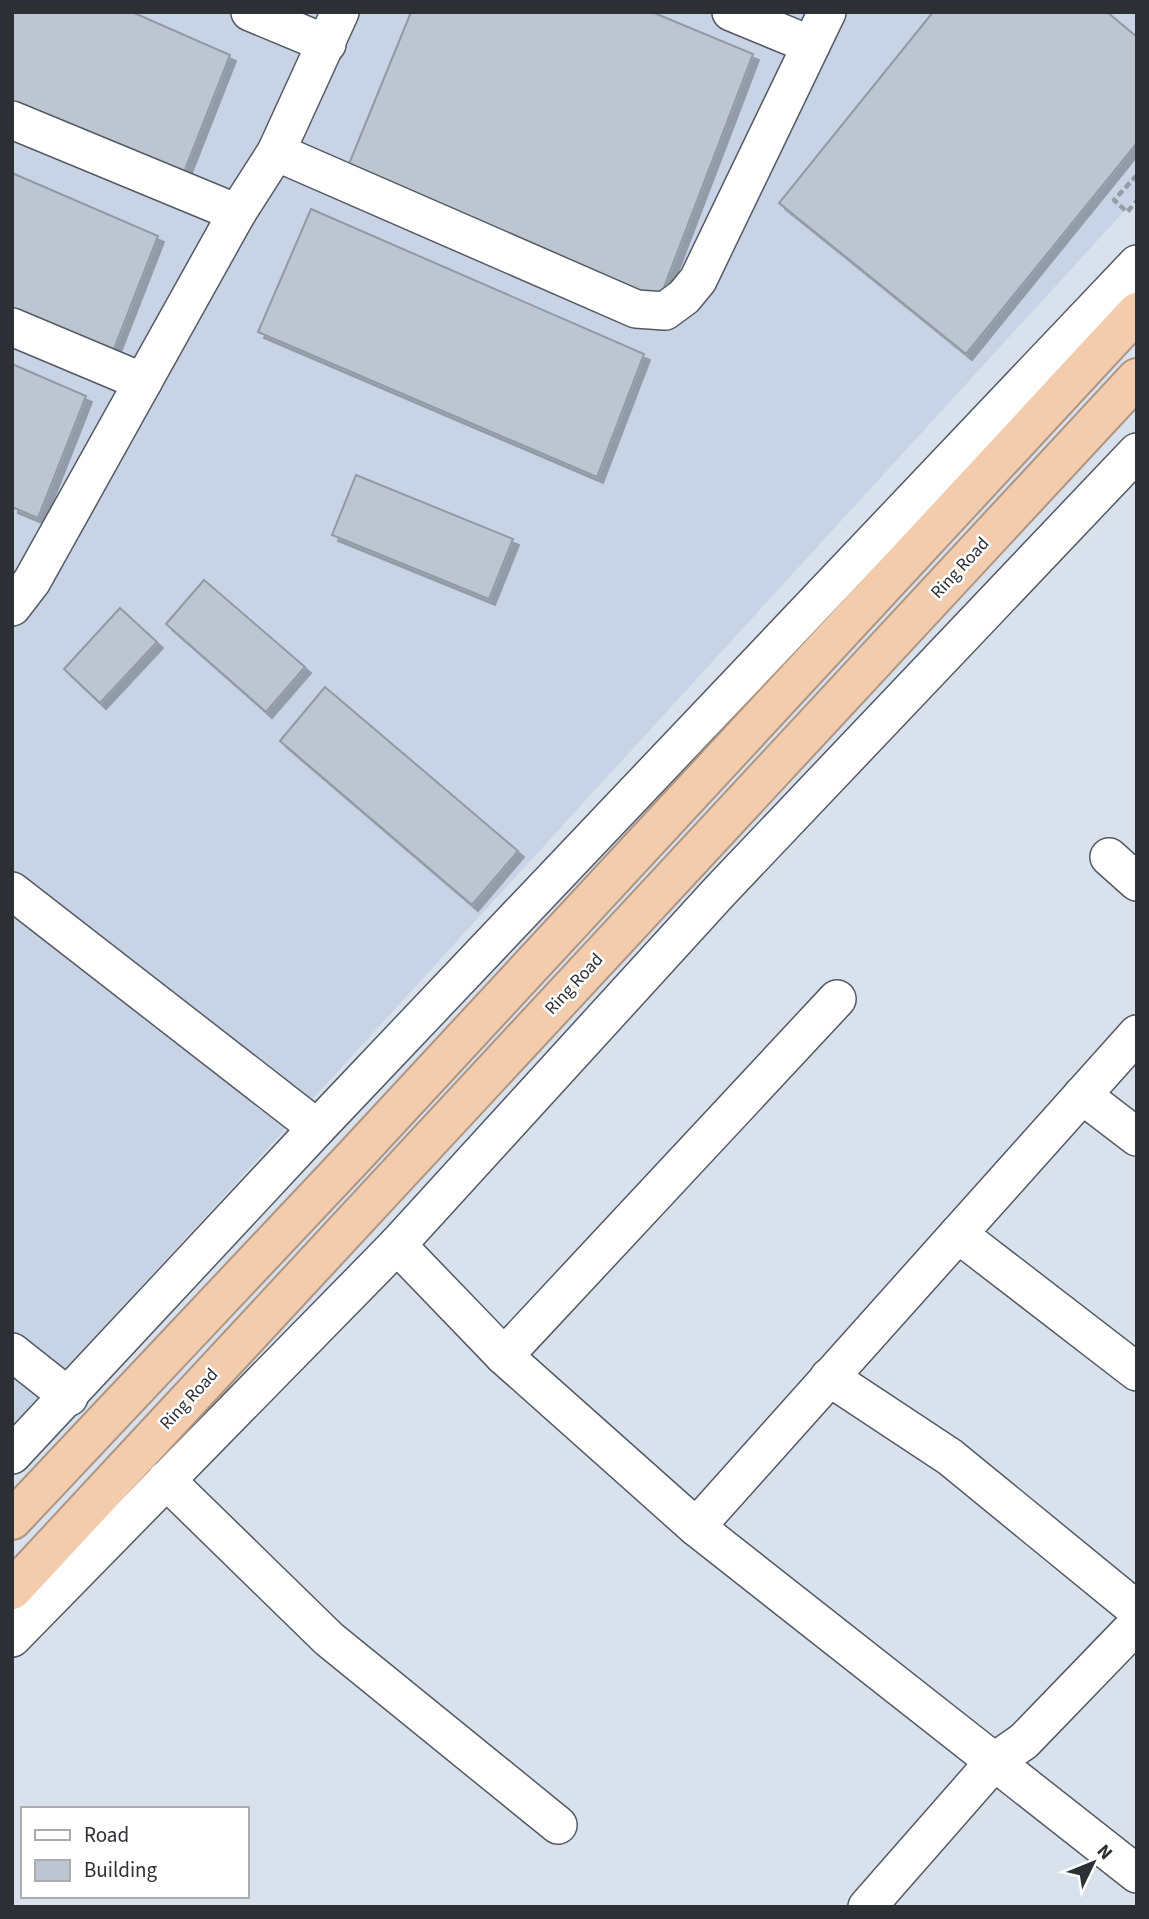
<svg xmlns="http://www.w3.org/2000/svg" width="1149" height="1919" viewBox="0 0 1149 1919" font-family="'Source Sans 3',sans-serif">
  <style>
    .built { fill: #c8d3e5 }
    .building { fill: #bdc5d0; stroke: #9299a4; stroke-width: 2; filter: url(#shadow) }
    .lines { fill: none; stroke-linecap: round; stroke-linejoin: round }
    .minor-casing { stroke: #545a64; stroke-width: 40 }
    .highway-casing { stroke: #ad9582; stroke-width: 42 }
    .path { stroke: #969ca6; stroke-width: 4.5; stroke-dasharray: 7 3.5; stroke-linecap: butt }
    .minor { stroke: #fff; stroke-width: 37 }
    .highway { stroke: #f2ccac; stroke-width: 38 }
    .labels { text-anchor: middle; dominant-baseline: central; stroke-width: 5; stroke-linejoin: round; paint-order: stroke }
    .street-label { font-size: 18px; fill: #2c2f34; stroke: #fff }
  </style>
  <defs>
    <filter id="shadow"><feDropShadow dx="6" dy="6" stdDeviation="0" flood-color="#0004"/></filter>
  </defs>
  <rect width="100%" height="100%" fill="#d9e1ed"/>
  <!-- built -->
  <polygon class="built" points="12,12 1137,12 1137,197 12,1428"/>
  <!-- building -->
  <g class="building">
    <polygon points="12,12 132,12 230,55 182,177 12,105"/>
    <polygon points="411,12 652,12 753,54 658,303 349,164"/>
    <polygon points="933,12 1107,12 1137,37 1137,143 966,354 779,203"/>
    <polygon points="12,173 158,236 110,359 12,317"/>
    <polygon points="311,209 644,354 597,477 258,332"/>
    <polygon points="12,364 86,396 38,518 12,507"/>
    <polygon points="356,475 513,539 489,599 332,535"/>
    <polygon points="204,580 305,667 266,712 166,624"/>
    <polygon points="120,608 157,642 100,703 64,669"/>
    <polygon points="325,687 518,851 472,905 280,741"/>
  </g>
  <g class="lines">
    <!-- minor casing -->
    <g class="minor-casing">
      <g id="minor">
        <polyline points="250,12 327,44"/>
        <polyline points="731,12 811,45"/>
        <polyline points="12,120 237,213"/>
        <polyline points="276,152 636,309 665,311 684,297 698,280 827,12"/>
        <polyline points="12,327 143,382"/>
        <polyline points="12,607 32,581 237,213 276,152 340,12"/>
        <polyline points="1109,857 1137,882"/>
        <polyline points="12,891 317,1128"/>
        <polyline points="1082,1095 1137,1137"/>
        <polyline points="958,1234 1137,1372"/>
        <polyline points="397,1245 504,1356 696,1527 1137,1034"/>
        <polyline points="12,1352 69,1397"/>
        <polyline points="504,1356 837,999"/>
        <polyline points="829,1377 950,1457 1137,1610"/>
        <polyline points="12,1455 317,1128 1137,264"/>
        <polyline points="166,1480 329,1639 558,1825"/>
        <polyline points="696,1527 1137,1874"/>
        <polyline points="12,1638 397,1245 720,891 1137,452"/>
        <polyline points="867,1907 994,1762 1024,1741 1137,1624"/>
      </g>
    </g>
    <!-- highway casing -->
    <g class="highway-casing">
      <g id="highway">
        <polyline points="12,1520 353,1158 1137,312"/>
        <polyline points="12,1590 1137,378"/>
      </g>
    </g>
    <!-- path -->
    <polyline class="path" points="1137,175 1114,200 1127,212 1137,201"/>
    <!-- minor -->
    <use href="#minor" class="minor"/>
    <!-- highway -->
    <use href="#highway" class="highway"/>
  </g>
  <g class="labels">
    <!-- street labels -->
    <g class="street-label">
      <text transform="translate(960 568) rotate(-47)">Ring Road</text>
      <text transform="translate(574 984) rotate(-47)">Ring Road</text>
      <text transform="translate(189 1399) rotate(-47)">Ring Road</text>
    </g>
  </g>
  <!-- border -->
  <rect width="1149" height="1919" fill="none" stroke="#2c2f34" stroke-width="28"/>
  <!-- legend -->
  <rect x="21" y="1807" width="228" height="91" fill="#ffffff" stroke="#abacae" stroke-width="2"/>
  <rect x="35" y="1830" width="35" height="10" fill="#ffffff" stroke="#abacae" stroke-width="2"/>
  <text x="84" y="1842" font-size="21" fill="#2c2f34">Road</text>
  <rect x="35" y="1860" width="35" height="21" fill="#bdc5d0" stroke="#abacae" stroke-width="2"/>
  <text x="84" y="1877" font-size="21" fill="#2c2f34">Building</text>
  <!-- north arrow -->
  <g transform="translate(1093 1863) rotate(47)" stroke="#ffffff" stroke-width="5" paint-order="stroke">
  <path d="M0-5L12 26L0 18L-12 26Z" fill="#2c2f34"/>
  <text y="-10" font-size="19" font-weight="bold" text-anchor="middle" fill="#2c2f34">N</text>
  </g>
</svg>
